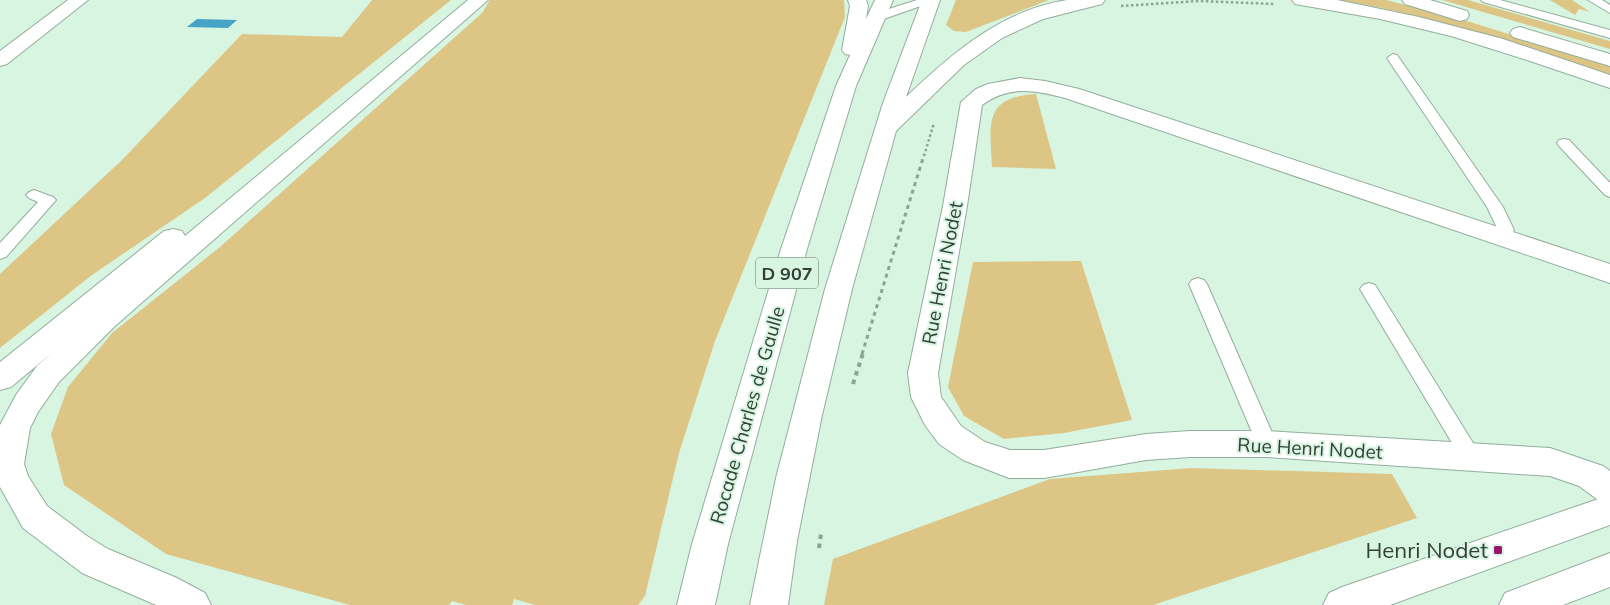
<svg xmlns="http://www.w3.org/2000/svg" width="1610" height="605" viewBox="0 0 1610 605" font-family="Mulish,sans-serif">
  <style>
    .green { fill: #ddc586 }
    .water { fill: #46a4c7 }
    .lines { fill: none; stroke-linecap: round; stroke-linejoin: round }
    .service-casing { stroke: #92ae9c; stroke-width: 2 }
    .minor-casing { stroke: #92ae9c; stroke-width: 2 }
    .primary-casing { stroke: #92ae9c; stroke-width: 2 }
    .trunk-casing { stroke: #92ae9c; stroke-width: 2 }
    .path-far2 { stroke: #8ea395; stroke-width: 2.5; stroke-dasharray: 2.5 2.5; stroke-linecap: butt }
    .path-far1 { stroke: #8ea395; stroke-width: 3; stroke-dasharray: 4 4; stroke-linecap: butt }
    .path { stroke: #8ea395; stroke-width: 4; stroke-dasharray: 4.5 4.5; stroke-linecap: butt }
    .service { fill: #fff; fill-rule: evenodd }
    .minor { fill: #fff; fill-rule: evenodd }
    .primary { fill: #fff; fill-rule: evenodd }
    .trunk { fill: #fff; fill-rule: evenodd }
    .poi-dot { fill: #97156c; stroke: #d7f5e1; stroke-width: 2 }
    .labels { text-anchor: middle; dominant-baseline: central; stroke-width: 4; stroke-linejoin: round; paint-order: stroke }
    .shield { fill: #d7f5e1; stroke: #64766a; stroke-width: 1 }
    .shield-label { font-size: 18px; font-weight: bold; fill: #333f37 }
    .street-label { font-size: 19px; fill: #333f37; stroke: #d7f5e1 }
    .near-poi-label { font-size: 22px; fill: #333f37; stroke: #d7f5e1; text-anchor: end }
  </style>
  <rect width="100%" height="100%" fill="#d7f5e1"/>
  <!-- green -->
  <g class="green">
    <polygon points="372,0 451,0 205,198 92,275 0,348 0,274 122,160 242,34 342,37"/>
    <polygon points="490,0 844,0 845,17 715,341 679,453 645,596 638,605 535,605 514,599 512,605 466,605 452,601 449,605 350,605 166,554 64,485 51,434 68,387 112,333 220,247 482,13"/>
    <polygon points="956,0 1049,0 966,32 954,31 946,25"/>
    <path d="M1339 0H1386L1467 21 1610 66V75C1522 45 1431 15 1339 0Z"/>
    <polygon points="1442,0 1468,0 1610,41 1610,49"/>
    <polygon points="1550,0 1572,0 1590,12 1579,9 1575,15"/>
    <path d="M1036 94 1056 169 992 167C990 124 983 97 1036 94Z"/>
    <polygon points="1081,261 1132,420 1064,433 1004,439 964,416 948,387 973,262"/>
    <polygon points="1192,468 1392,474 1417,518 1153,605 824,605 833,559 1050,479"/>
  </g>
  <!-- water -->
  <polygon class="water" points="197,19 237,20 228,28 187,27"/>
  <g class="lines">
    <!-- service casing -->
    <g class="service-casing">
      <g id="service">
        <polygon points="917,0 934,0 932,2 881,20 873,20 871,17 873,14"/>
        <polygon points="1481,0 1500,0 1610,30 1610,38 1483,2"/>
        <polygon points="1588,0 1602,0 1610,5 1610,13"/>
        <polygon points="1393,54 1397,55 1503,207 1514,230 1508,242 1502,243 1496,242 1494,238 1498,230 1487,207 1387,58"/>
        <polygon points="1564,139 1569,140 1610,183 1610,197 1605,195 1559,146 1557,143 1559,140"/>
        <polygon points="34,190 53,197 56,200 6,257 0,259 0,243 38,202 29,198 26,195 29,192"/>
        <polygon points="1198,278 1204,280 1207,284 1277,444 1274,450 1267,452 1260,450 1257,444 1189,284 1192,280"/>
        <polygon points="1369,283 1375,285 1478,451 1481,457 1478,463 1471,466 1464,463 1360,289 1363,285"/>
      </g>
    </g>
    <!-- minor casing -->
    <g class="minor-casing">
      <g id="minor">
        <polygon points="68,0 88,0 7,64 0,66 0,51"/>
        <path d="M1020 78 1045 81 1079 89 1610 264V283L1065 98C1034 90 1009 85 982 105L967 206 938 373 941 397 961 426 985 442 1010 450H1044L1146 434 1190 431H1267L1550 448 1603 466 1610 471V504L1598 500 1579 486 1550 476 1267 457H1190L1146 460 1044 478H1009L963 460 939 444 925 425 911 397 908 373 943 206 961 102 976 89 988 84Z"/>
      </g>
    </g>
    <!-- primary casing -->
    <g class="primary-casing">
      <g id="primary">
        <polygon points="1610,495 1610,525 1390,605 1323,605 1329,593 1342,587"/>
        <polygon points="1610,553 1610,587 1563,605 1499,605 1505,593"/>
      </g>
    </g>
    <!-- trunk casing -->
    <g class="trunk-casing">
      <g id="trunk">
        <polygon points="468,0 488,0 115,326 59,382 38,412 30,428 24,464 28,476 47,506 87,536 108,549 177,578 205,593 211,605 156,605 82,573 23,528 0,487 0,425 16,395 37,366 53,352 11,387 0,390 0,362 164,231 173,229 182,231 185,236"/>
        <polygon points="848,0 866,0 868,6 866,19 875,0 893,0 856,86 807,249 728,544 715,605 677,605 692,544 781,249 836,86 850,55 845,54 842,50 850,6"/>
        <path d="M922 0H940L906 97C952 53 1002 10 1067 0 1079 0 1093 0 1105 0L1102 4 1043 19 1002 38 964 65 896 131 852 289 822 415 797 541 788 605H750L776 478 825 289 883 103Z"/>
        <polygon points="1292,0 1337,0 1419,17 1503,39 1610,75 1610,88 1527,60 1451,36 1380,19 1301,5 1295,4"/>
        <polygon points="1402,0 1430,0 1467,11 1469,15 1467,19 1460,21 1405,4"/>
        <polygon points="1520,27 1610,54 1610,66 1513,37 1510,33 1513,29"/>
      </g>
    </g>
    <!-- path-far2 -->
    <g class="path-far2">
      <polyline points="1121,6 1199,1 1275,4"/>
      <polyline points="924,156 934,123"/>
    </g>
    <!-- path-far1 -->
    <polyline class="path-far1" points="862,354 924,155"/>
    <!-- path -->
    <g class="path">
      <polyline points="853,384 863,353"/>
      <polyline points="819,548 821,534"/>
    </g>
    <!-- service -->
    <use href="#service" class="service"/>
    <!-- minor -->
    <use href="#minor" class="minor"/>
    <!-- primary -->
    <use href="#primary" class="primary"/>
    <!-- trunk -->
    <use href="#trunk" class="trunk"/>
  </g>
  <!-- markers -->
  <rect class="poi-dot" x="1493" y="545" width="10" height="10" rx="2.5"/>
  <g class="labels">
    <!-- shield labels -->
    <rect class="shield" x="756" y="257.5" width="62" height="31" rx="4"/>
    <g class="shield-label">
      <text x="787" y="273">D 907</text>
    </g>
    <!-- street labels -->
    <g class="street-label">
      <text transform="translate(942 273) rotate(-79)">Rue Henri Nodet</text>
      <text transform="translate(747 415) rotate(-74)">Rocade Charles de Gaulle</text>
      <text transform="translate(1310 448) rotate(3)">Rue Henri Nodet</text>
    </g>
    <!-- near-poi labels -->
    <g class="near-poi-label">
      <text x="1488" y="550">Henri Nodet</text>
    </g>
  </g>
</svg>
